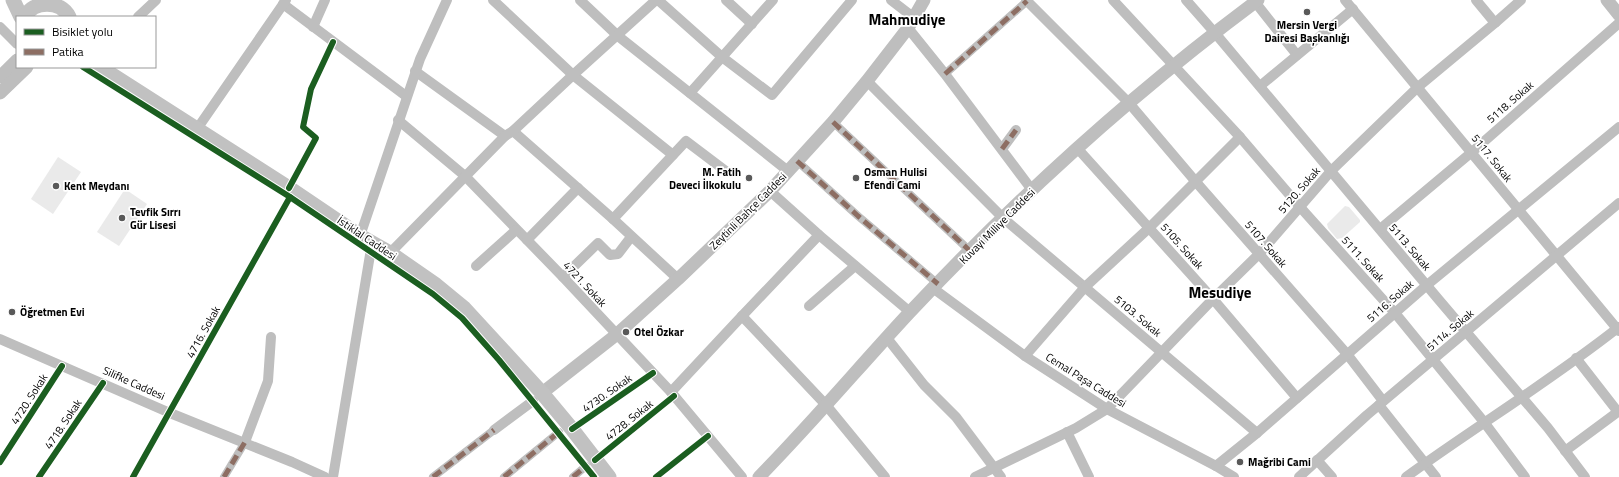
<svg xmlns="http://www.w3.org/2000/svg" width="1619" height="477" viewBox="0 0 1619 477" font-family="'Titillium Web',sans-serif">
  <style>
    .green { fill: #eaeaea }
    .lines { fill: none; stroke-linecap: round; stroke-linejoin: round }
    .pedestrian { stroke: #bebebe; stroke-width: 8 }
    .minor { stroke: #bebebe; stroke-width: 10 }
    .tertiary { stroke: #bebebe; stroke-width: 13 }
    .secondary { stroke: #c1c1c1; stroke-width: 15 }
    .quiet { stroke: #8d6e63; stroke-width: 5; stroke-dasharray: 10 5; stroke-linecap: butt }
    .cycleway-casing { stroke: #fff; stroke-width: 8 }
    .cycleway { stroke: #1b5e20; stroke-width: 6 }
    .poi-dot { fill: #595959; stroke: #fff; stroke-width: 1.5 }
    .labels { text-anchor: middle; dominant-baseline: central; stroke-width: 3.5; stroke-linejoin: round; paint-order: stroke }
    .poi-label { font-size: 11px; font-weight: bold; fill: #000; stroke: #fff; text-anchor: start }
    .street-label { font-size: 11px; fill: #000; stroke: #fff }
    .district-label { font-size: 15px; font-weight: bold; fill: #000; stroke: #fff }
  </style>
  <rect width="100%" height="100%" fill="#fff"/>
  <!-- green -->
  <g class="green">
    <polygon points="58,157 81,172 53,214 31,199"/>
    <polygon points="125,189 147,204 119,246 97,232"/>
    <polygon points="1345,206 1349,207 1360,220 1360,222 1342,238 1337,239 1328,228 1327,224"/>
  </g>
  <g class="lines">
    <!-- pedestrian -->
    <g class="pedestrian">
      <polyline points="945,74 1027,1"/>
      <polyline points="833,122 970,251"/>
      <polyline points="797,161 858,216 938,284"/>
      <polyline points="224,477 245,442"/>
      <polyline points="433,477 494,430"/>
      <polyline points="504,477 559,432"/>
      <polyline points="573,477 586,466"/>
    </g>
    <!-- minor -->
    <g class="minor">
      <polyline points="493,0 573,75 673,155"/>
      <polyline points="580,0 618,36 788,171"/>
      <polyline points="658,0 722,57 772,95 852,0"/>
      <polyline points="726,0 752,24"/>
      <polyline points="891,0 913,17"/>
      <polyline points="1026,0 1129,103 1196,182 1347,354 1383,401"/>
      <polyline points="1113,0 1240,137 1300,207 1395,313 1484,422 1525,477"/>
      <polyline points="1186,0 1215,33 1439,300 1548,428 1585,477"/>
      <polyline points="1345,0 1619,331"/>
      <polyline points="1476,0 1495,23"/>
      <polyline points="1255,2 1297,55"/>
      <polyline points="283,4 406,96"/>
      <polyline points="138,17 156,0"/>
      <polyline points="0,27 17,44"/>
      <polyline points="313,27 325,0"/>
      <polyline points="908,28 945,74 1032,190"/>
      <polyline points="415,71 505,136"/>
      <polyline points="867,81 1003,218 1257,433"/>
      <polyline points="1260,86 1353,9"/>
      <polyline points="690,93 773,0"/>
      <polyline points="398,120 465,176 563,277 671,392 742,477"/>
      <polyline points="197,129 286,0"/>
      <polyline points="513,131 613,219 678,279"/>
      <polyline points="1002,149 1016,130"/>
      <polyline points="1078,149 1213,299 1297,398"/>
      <polyline points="770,191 819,235 910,312"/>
      <polyline points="613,219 686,141 727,172"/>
      <polyline points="1380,229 1472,152 1619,23"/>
      <polyline points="360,236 420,59 447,0"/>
      <polyline points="527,240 578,188"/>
      <polyline points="390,253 505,136 513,131 573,75 656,0"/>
      <polyline points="476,266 516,230"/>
      <polyline points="563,277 598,243 610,255 618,254 631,237"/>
      <polyline points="934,289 1025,356 1107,409 1216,466 1234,477"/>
      <polyline points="809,306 855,266"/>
      <polyline points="742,316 826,405 885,477"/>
      <polyline points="887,338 924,385 956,417 1001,477"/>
      <polyline points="0,339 170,413 292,462 325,477"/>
      <polyline points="1025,356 1085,287 1149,228 1240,137"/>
      <polyline points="1576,358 1618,412"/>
      <polyline points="671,392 742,316 819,235"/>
      <polyline points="1379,405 1436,477"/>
      <polyline points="494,430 533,401"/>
      <polyline points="1067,432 1089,477"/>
      <polyline points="245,442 268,381 271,337"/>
      <polyline points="1565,451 1619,411"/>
      <polyline points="1317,460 1332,477"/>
      <polyline points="1216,466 1257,433 1427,285 1619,127"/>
      <polyline points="333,477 372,243"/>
      <polyline points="975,477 1076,428 1107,409 1213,299 1259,254 1331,171 1418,87 1495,23 1521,0"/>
      <polyline points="1299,477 1367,415 1619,203"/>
      <path d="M1406 477C1476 426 1551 381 1619 327"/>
    </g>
    <!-- tertiary -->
    <g class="tertiary">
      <polyline points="1607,0 1619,15"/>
      <polyline points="0,77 17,60"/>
      <polyline points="0,93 27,67"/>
      <polyline points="542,393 616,335 678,279 770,191 833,122 867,81 908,28 924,0"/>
      <path d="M759 477C811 424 859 367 909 313 1016 199 1133 93 1258 0"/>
    </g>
    <!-- secondary -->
    <g class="secondary">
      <polyline points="13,0 21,17"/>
      <path d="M25 17C33 0 61 0 69 17"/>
      <polyline points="100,67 289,188 360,236 390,253 436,285 464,308 542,393 572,429 609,477"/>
    </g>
    <!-- quiet -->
    <g class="quiet">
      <polyline points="945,74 1027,1"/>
      <polyline points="833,122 970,251"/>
      <polyline points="1002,149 1016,130"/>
      <polyline points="797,161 858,216 938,284"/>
      <polyline points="224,477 245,442"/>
      <polyline points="433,477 494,430"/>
      <polyline points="504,477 559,432"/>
      <polyline points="573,477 586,466"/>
    </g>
    <!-- cycleway casing -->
    <g class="cycleway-casing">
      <g id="cycleway">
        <polyline points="83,67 290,197 433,294 462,318 499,360 594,477"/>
        <polyline points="289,188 316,138 303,127 311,89 333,42"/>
        <polyline points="572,429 653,373"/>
        <polyline points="595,460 674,396"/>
        <polyline points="0,462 62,366"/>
        <polyline points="39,477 103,383"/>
        <polyline points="133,477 290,197"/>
        <polyline points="656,477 708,436"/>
      </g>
    </g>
    <!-- cycleway -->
    <use href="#cycleway" class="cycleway"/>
  </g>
  <!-- markers -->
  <g class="poi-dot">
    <circle cx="1307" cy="12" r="4"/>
    <circle cx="749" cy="178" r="4"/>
    <circle cx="856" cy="178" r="4"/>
    <circle cx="56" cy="186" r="4"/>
    <circle cx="122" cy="218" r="4"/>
    <circle cx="12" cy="312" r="4"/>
    <circle cx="626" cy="332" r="4"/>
    <circle cx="1240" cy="462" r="4"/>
  </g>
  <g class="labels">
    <!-- poi labels -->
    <g class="poi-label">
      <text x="1307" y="25" text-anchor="middle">Mersin Vergi<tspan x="1307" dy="13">Dairesi Başkanlığı</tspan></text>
      <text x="741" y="172" text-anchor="end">M. Fatih<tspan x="741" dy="13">Deveci İlkokulu</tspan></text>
      <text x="864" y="172">Osman Hulisi<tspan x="864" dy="13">Efendi Cami</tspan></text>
      <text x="64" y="186">Kent Meydanı</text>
      <text x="130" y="212">Tevfik Sırrı<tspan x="130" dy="13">Gür Lisesi</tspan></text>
      <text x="20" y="312">Öğretmen Evi</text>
      <text x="634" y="332">Otel Özkar</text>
      <text x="1248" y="462">Mağribi Cami</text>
    </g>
    <!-- street labels -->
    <g class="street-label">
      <text transform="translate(1510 102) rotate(-41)">5118. Sokak</text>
      <text transform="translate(1492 158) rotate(51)">5117. Sokak</text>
      <text transform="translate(1299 190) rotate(-49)">5120. Sokak</text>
      <text transform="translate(748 211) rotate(-45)">Zeytinli Bahçe Caddesi</text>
      <text transform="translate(997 226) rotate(-45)">Kuvayi Milliye Caddesi</text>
      <text transform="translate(367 238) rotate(34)">İstiklal Caddesi</text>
      <text transform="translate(1266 244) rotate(49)">5107. Sokak</text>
      <text transform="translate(1182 246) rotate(48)">5105. Sokak</text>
      <text transform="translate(1410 247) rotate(50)">5113. Sokak</text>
      <text transform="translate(1363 259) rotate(48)">5111. Sokak</text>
      <text transform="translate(585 284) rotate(47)">4721. Sokak</text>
      <text transform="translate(1390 301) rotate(-41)">5116. Sokak</text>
      <text transform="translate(1138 316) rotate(40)">5103. Sokak</text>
      <text transform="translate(1450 330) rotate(-40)">5114. Sokak</text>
      <text transform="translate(203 332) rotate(-61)">4716. Sokak</text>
      <text transform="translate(1086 380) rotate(32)">Cemal Paşa Caddesi</text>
      <text transform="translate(134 383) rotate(24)">Silifke Caddesi</text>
      <text transform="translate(607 393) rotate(-35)">4730. Sokak</text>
      <text transform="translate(29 399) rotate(-57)">4720. Sokak</text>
      <text transform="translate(629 420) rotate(-39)">4728. Sokak</text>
      <text transform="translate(63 424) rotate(-56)">4718. Sokak</text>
    </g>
    <!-- district labels -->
    <g class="district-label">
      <text x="907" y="19">Mahmudiye</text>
      <text x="1220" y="292">Mesudiye</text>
    </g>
  </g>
  <!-- legend -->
  <rect x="16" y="16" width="140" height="52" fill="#ffffff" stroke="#999999"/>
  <rect x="24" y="29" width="20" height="6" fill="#1b5e20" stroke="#999999"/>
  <text x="52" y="36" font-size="12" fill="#000000">Bisiklet yolu</text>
  <rect x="24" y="49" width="20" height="6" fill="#8d6e63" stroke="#999999"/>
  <text x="52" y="56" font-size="12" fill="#000000">Patika</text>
</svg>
